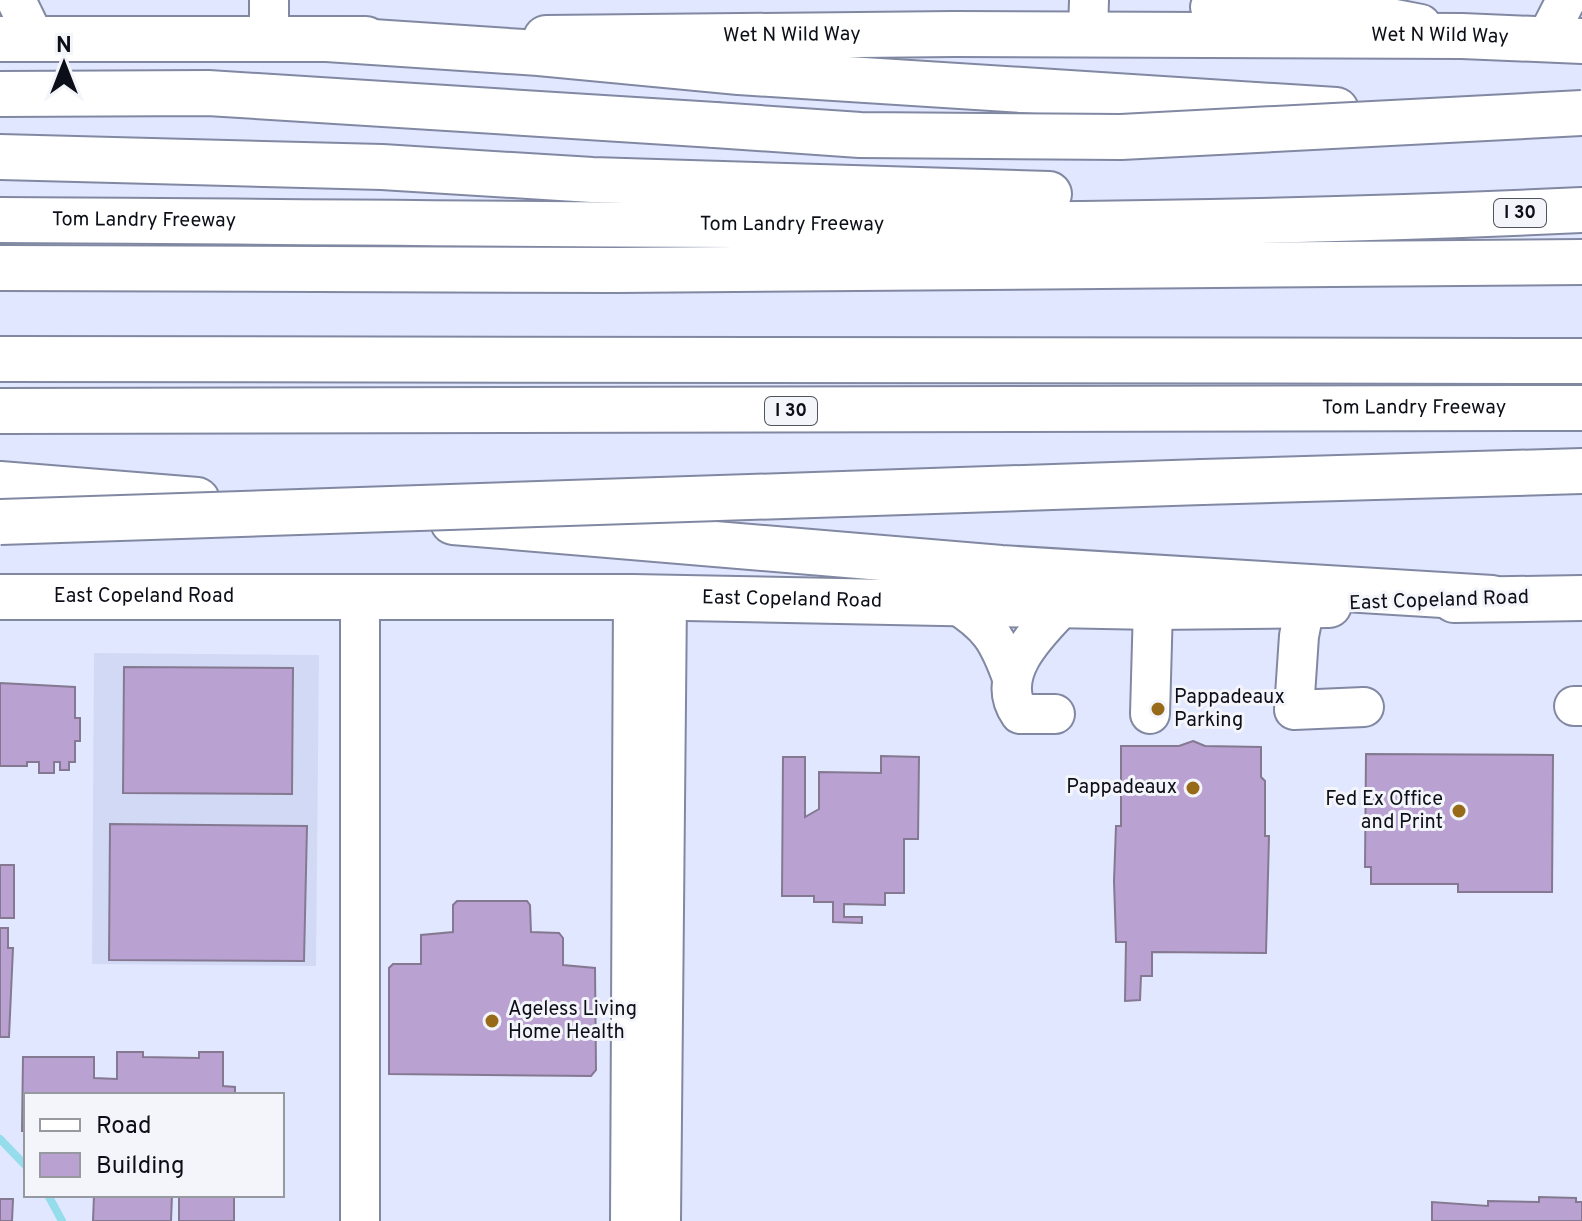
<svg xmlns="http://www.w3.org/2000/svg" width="1582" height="1221" viewBox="0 0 1582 1221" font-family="Overpass,sans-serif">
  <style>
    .built { fill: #d2d9f5 }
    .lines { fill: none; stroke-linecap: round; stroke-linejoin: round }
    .stream { stroke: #95ddea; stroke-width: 8 }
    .building { fill: #b9a1d2; stroke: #847991; stroke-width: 2 }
    .minor-casing { stroke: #8188a2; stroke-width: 42 }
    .major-casing { stroke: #8188a2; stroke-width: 48 }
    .highway-casing { stroke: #8188a2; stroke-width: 48 }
    .minor { stroke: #fff; stroke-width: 38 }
    .major { stroke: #fff; stroke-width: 44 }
    .highway { stroke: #fff; stroke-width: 44 }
    .highway-bridge-casing { stroke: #8188a2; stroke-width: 48; stroke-linecap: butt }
    .highway-bridge { stroke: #fff; stroke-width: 44 }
    .poi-dot { fill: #976a19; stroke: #f3f5fa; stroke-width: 3 }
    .labels { text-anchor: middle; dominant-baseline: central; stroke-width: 6; stroke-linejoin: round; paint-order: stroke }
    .shield { fill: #f3f5fa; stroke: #52545c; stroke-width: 2 }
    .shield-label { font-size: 18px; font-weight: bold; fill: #0d0f18 }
    .street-label { font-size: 20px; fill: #0d0f18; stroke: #f3f5fa }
    .poi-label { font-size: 20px; fill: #0d0f18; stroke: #f3f5fa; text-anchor: start }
  </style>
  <rect width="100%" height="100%" fill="#e1e7fe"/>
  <!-- built -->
  <polygon class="built" points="94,653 319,655 316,966 92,964"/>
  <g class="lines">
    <!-- stream -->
    <g class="stream">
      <polyline points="0,1139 26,1166"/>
      <polyline points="48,1195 62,1221"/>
    </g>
  </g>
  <!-- building -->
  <g class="building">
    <polygon points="124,667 293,668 292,794 123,793"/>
    <polygon points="0,683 75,687 75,718 80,718 80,741 75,741 75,762 69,762 69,770 60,770 60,762 54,762 54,773 39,773 39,762 27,762 27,766 0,766"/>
    <polygon points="1193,741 1205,746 1261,747 1261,777 1265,781 1265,836 1269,836 1266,953 1152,952 1152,976 1141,976 1140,1000 1125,1001 1126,942 1116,942 1114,881 1116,826 1121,826 1121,746 1179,746"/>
    <polygon points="1366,754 1553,755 1552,892 1458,892 1458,884 1371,884 1371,867 1365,867"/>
    <polygon points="881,756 919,757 918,839 904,839 904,893 885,893 885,905 844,904 844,917 862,917 862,923 833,922 833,902 814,902 814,896 782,896 783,757 805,757 805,817 819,809 819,772 881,773"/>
    <polygon points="110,824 307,826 304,961 109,960"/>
    <rect x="0" y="865" width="14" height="53"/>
    <polygon points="457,901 527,901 530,905 531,932 559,933 563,938 563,965 595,968 596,1070 591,1076 389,1074 389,968 393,964 421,964 421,935 453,932 453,905"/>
    <polygon points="0,928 8,928 8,948 13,948 9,1037 0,1037"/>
    <polygon points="117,1052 143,1052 143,1057 199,1058 199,1052 223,1052 223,1086 235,1087 235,1095 26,1095 26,1131 22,1131 23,1057 94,1057 94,1078 117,1079"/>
    <polygon points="94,1195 172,1195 171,1221 93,1221"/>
    <rect x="179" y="1195" width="55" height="26"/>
    <polygon points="1539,1197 1576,1198 1576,1202 1582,1202 1582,1221 1432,1221 1432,1202 1488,1206 1488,1201 1539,1202"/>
    <polygon points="0,1199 13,1199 12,1221 0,1221"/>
  </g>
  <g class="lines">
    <!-- minor casing -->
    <g class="minor-casing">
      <g id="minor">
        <polyline points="16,0 35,39"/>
        <polyline points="1210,7 1359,12 1421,24"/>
        <polyline points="1088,34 1089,0"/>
        <polyline points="269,39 269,0"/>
        <polyline points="1546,39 1566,0"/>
        <polyline points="360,596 360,1221"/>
        <path d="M954 603C989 625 998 639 1012 678"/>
        <polyline points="1305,606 1299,636 1294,710 1364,707"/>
        <polyline points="1574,706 1582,706"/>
        <path d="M1055 714H1020C993 675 1038 632 1064 605"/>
        <polyline points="1150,714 1153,607"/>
        <polyline points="630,1221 633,597"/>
        <polyline points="661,1221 667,598"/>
      </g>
    </g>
    <!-- major casing -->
    <g class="major-casing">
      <g id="major">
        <path id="s1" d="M546 38 954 34 1462 36 1582 41"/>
        <polyline points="0,39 366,39"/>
        <path id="s2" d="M0 597H633L1153 607 1329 605"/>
        <polyline points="1454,600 1582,598"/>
      </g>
    </g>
    <!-- highway casing -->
    <g class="highway-casing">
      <g id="highway">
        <polyline points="327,39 539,53 739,72 1336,110"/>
        <polyline points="0,94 208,93 715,125"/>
        <polyline points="0,157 382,167 592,180 1049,194"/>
        <path id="s3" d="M0 220C527 222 1056 235 1582 210"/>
        <polyline points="0,268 617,270 1582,262"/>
        <polyline points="0,359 1582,361"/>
        <path id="s4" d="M0 411 1582 408"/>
        <polyline points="1202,482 1582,471"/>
        <polyline points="0,484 197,500"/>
        <polyline points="453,522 1001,568 1492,598"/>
      </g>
    </g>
    <!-- minor -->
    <use href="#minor" class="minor"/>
    <!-- major -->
    <use href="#major" class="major"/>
    <!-- highway -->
    <use href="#highway" class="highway"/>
    <!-- highway-bridge casing -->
    <g class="highway-bridge-casing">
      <g id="highway-bridge">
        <polyline points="715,125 860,135 1121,137 1582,113"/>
        <polyline points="0,522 1202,482"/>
      </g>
    </g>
    <!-- highway-bridge -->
    <use href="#highway-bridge" class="highway-bridge"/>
  </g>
  <!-- markers -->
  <g class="poi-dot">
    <circle cx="1158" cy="709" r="8"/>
    <circle cx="1193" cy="788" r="8"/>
    <circle cx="1459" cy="811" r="8"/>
    <circle cx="492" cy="1021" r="8"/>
  </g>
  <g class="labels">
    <!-- shield labels -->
    <g class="shield">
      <rect x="1494" y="199" width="52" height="28" rx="6"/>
      <rect x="765" y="397" width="52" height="28" rx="6"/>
    </g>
    <g class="shield-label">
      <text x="1520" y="213">I 30</text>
      <text x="791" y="411">I 30</text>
    </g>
    <!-- street labels -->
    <g class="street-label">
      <text stroke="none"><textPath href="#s1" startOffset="246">Wet N Wild Way</textPath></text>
      <text stroke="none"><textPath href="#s1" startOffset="894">Wet N Wild Way</textPath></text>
      <text stroke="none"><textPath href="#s3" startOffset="144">Tom Landry Freeway</textPath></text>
      <text stroke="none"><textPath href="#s3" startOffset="792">Tom Landry Freeway</textPath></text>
      <text stroke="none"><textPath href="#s4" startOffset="1414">Tom Landry Freeway</textPath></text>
      <text stroke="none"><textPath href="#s2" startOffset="144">East Copeland Road</textPath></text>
      <text stroke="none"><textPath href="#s2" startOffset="792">East Copeland Road</textPath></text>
      <text transform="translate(1439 601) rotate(-2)">East Copeland Road</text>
    </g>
    <!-- poi labels -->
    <g class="poi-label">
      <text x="1174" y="698">Pappadeaux<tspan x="1174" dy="23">Parking</tspan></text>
      <text x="1177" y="788" text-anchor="end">Pappadeaux</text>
      <text x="1443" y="800" text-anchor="end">Fed Ex Office<tspan x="1443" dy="23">and Print</tspan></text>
      <text x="508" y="1010">Ageless Living<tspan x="508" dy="23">Home Health</tspan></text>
    </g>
  </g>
  <!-- legend -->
  <rect x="24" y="1093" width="260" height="104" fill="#f3f5fa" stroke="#9799a0" stroke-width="2"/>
  <rect x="40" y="1119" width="40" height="12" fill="#ffffff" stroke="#9799a0" stroke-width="2"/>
  <text x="96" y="1133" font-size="24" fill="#0d0f18">Road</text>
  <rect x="40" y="1153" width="40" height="24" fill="#b9a1d2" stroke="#9799a0" stroke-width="2"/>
  <text x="96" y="1173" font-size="24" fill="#0d0f18">Building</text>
  <!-- north arrow -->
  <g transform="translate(64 64)" stroke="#f3f5fa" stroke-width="6" paint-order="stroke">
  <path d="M0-6L14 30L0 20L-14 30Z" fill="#0d0f18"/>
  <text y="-12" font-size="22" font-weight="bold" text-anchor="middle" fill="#0d0f18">N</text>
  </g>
</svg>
